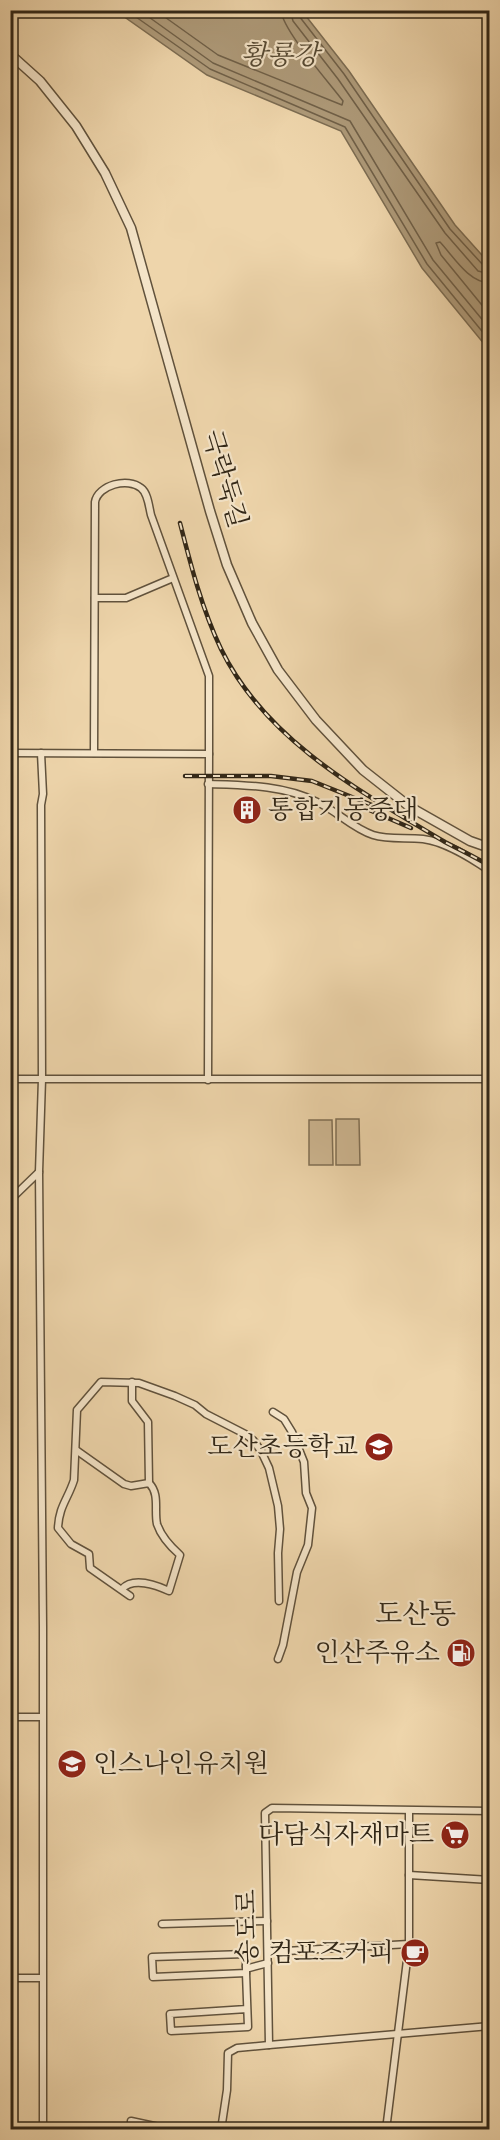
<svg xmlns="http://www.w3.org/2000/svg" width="500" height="2140" viewBox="0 0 500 2140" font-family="'IM FELL DW Pica','Noto Serif KR',serif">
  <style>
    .green { fill: #ceb792; stroke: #806f54; stroke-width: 1.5 }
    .water { fill: #ae9a79; stroke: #7c6c52; stroke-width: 1.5 }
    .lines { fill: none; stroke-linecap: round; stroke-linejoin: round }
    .shore { stroke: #706048; stroke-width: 1.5 }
    .minor-casing { stroke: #61523c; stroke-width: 9 }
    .tertiary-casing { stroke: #61523c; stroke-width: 11 }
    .minor { stroke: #f4e4c8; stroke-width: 6 }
    .tertiary { stroke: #f4e4c8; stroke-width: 8 }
    .rail-casing { stroke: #322717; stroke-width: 4.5 }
    .rail { stroke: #f4e4c8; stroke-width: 2; stroke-dasharray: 7; stroke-linecap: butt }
    .labels { text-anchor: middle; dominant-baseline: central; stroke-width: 4.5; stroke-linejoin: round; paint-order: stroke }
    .street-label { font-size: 26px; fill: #322717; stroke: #f4e4c8 }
    .poi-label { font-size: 26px; fill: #322717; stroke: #f4e4c8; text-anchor: end }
    .water-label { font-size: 27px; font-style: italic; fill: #574a34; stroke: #f4e4c8 }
    .quarter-label { font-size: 28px; fill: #322717; stroke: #f4e4c8 }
  </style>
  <rect width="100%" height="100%" fill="#eed5ab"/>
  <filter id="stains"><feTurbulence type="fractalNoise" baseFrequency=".00333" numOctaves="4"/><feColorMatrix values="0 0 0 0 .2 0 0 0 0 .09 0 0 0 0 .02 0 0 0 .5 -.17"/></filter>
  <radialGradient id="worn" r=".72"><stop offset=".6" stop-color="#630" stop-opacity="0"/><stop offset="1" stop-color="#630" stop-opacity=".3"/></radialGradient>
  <!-- green -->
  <g class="green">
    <polygon points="336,1119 359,1119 360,1165 336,1165"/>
    <polygon points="309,1120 332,1120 333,1165 309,1165"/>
  </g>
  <!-- water -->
  <polygon class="water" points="116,11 302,11 349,71 455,225 489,263 489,350 422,268 341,131 207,75"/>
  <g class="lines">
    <!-- shore -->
    <g class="shore">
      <polyline points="126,10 210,69 345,127 427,264 490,341"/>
      <polyline points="139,10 213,63 350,121 433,260 490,329"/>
      <path d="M155 10 218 55 342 105 343 101C329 82 282 30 281 10"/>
      <polyline points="290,10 293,21 338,79 445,233 478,271 490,274"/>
      <polyline points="298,10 299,16 344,74 450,229 483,265 490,267"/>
      <path d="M490 283C468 282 454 257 440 242L436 243 441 255 490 315"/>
    </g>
    <!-- minor casing -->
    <g class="minor-casing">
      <g id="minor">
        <polyline points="95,598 126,598 173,578"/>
        <polyline points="10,753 209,754 208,1080"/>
        <polyline points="41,753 43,794 41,805 42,1079 39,1172 43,1626 43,2130"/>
        <path d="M94 753 95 502C98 485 128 477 141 488 148 493 149 507 151 515L209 676V754"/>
        <path d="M208 784C244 785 285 785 317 802 337 811 352 828 373 835 389 840 406 837 423 839 446 842 471 858 490 871"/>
        <polyline points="10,1079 490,1079"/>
        <polyline points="10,1200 39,1172"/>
        <polyline points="132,1382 132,1401 148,1422 149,1483"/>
        <polyline points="273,1412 284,1419 292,1432 304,1462 306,1493 312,1508 308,1545 297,1572 283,1645 278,1659"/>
        <path d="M76 1450 124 1484 131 1486 149 1483C160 1494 154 1510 157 1524 161 1536 171 1547 180 1555L169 1591C156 1585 133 1577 122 1589"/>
        <path d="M130 1596 90 1568 89 1554 71 1544 58 1528C59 1506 68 1499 74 1480L77 1410 101 1382 139 1383 175 1396 195 1405 206 1414 245 1434 253 1440 261 1451 269 1468 278 1506 280 1529 278 1553 279 1601"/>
        <polyline points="10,1717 42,1717"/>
        <polyline points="490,1811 272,1808 265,1813 269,2045 490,2026"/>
        <polyline points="409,1875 490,1880"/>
        <polyline points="162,1924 267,1921"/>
        <polyline points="268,1952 409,1944"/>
        <polygon points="246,1954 246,1973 153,1977 152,1957"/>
        <polyline points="246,1966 249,1968 268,1963"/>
        <polyline points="246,1973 248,2027 171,2031 170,2014 247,2009"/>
        <polyline points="10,1978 42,1978"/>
        <polyline points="131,2130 131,2121 173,2130"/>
        <polyline points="221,2130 227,2090 228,2053 237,2048 269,2045"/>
        <polyline points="386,2130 409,1944 409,1811"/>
      </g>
    </g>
    <!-- tertiary casing -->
    <g class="tertiary-casing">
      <polyline id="tertiary" points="10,54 40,81 76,126 105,173 131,228 210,511 227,565 252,623 278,670 316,720 363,770 410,807 470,841 490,848"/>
    </g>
    <!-- minor -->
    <use href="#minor" class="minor"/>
    <!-- tertiary -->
    <use href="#tertiary" class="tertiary"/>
    <!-- rail casing -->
    <g class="rail-casing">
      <g id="rail">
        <path d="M180 523C191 566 202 609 221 649 266 741 361 792 445 842 460 850 475 857 490 866"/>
        <polyline points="185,776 271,776 312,781 377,807"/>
        <polyline points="367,809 411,828"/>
      </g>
    </g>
    <!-- rail -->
    <use href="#rail" class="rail"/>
  </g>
  <!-- icons -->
  <defs>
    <g id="building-disc" transform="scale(1.5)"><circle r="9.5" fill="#8f2418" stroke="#f4e4c8"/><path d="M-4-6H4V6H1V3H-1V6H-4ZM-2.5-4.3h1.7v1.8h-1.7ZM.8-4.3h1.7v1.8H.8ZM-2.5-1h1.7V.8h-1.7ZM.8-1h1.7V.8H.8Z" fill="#fff"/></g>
    <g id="school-disc" transform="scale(1.5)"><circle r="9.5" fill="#8f2418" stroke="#f4e4c8"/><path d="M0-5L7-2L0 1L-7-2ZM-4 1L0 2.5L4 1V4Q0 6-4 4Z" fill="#fff"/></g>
    <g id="fuel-disc" transform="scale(1.5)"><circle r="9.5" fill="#8f2418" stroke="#f4e4c8"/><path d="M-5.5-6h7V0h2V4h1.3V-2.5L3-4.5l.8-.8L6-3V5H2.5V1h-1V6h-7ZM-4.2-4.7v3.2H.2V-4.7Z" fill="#fff"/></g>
    <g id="supermarket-disc" transform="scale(1.5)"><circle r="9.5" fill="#8f2418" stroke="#f4e4c8"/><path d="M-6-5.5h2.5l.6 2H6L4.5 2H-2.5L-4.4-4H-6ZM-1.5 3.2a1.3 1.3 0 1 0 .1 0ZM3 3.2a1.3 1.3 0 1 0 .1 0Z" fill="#fff"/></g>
    <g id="cafe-disc" transform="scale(1.5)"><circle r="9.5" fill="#8f2418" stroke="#f4e4c8"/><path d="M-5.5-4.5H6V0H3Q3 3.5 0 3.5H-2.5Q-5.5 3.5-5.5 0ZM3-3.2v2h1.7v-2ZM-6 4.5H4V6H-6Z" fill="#fff"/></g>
  </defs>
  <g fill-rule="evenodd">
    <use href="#building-disc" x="247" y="810"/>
    <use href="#school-disc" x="379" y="1447"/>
    <use href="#fuel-disc" x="461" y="1653"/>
    <use href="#school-disc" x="72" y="1764"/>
    <use href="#supermarket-disc" x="455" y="1835"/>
    <use href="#cafe-disc" x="415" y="1953"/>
  </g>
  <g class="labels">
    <!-- street labels -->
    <g class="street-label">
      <text transform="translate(224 479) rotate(74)">극락둑길</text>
      <text transform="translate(248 1927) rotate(-91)">송도로</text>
    </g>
    <!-- poi labels -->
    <g class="poi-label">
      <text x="268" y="810" text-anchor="start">통합기동중대</text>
      <text x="358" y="1447">도산초등학교</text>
      <text x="440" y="1653">인산주유소</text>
      <text x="93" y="1764" text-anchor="start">인스나인유치원</text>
      <text x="434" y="1835">다담식자재마트</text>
      <text x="394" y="1953">컴포즈커피</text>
    </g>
    <!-- water labels -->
    <g class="water-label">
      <text x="280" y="56">황룡강</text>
    </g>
    <!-- quarter labels -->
    <g class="quarter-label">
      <text x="416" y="1614">도산동</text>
    </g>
  </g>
  <!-- margin -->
  <rect width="500" height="2140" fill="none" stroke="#eed5ab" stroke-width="36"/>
  <rect x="12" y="12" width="476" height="2116" fill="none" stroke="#322717" stroke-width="3"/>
  <rect x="18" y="18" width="464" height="2104" fill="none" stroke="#322717" stroke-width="1.5"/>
  <rect width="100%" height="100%" filter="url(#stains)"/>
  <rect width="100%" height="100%" fill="url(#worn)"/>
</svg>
